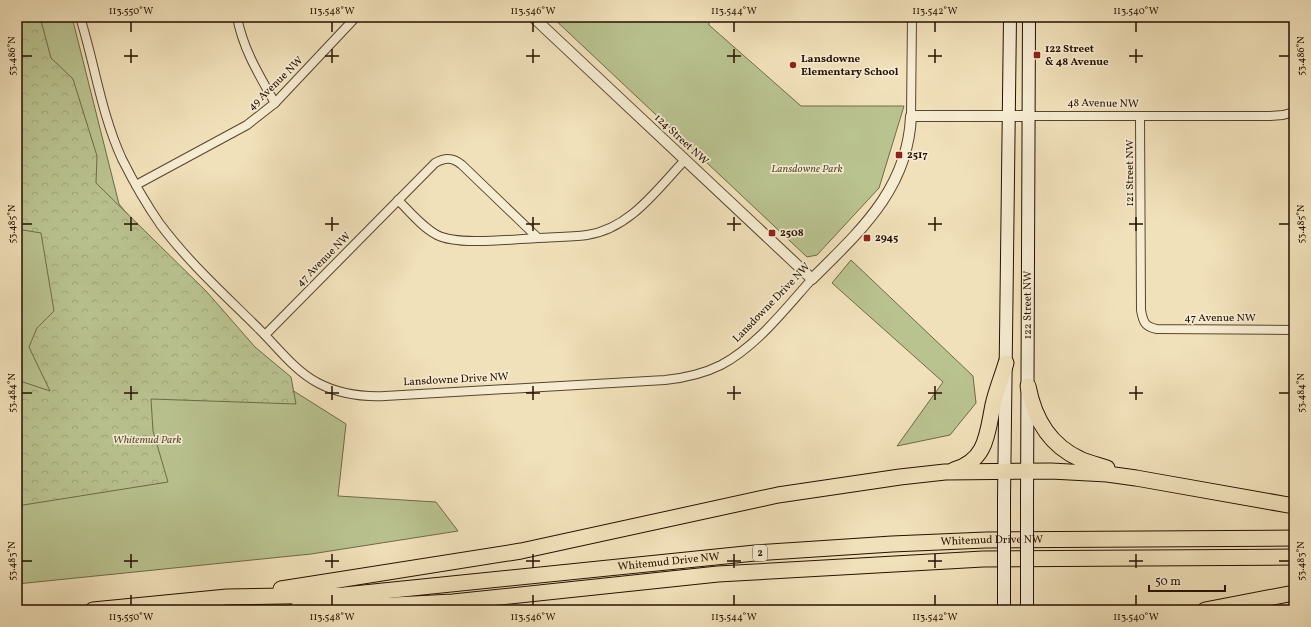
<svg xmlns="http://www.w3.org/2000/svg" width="1311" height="627" viewBox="0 0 1311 627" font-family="Vollkorn,serif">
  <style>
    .green { fill: #b9c390; stroke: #706a48 }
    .forest { fill: url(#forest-crowns); stroke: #706a48 }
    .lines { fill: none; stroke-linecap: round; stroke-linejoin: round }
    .minor-casing { stroke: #59442e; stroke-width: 10 }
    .tertiary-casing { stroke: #59442e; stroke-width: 12 }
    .secondary-casing { stroke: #261000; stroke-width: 14 }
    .motorway-casing { stroke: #261000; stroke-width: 17 }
    .minor { stroke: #f6ecd2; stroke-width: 8 }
    .tertiary { stroke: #f6ecd2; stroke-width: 10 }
    .secondary { stroke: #f6ecd2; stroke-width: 12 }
    .motorway { stroke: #f1e1ba; stroke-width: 15 }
    .secondary-bridge-casing { stroke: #261000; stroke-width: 14; stroke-linecap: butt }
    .secondary-bridge { stroke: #f6ecd2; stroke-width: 12 }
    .ticks { fill: none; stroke: #261000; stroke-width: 1.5 }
    .poi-dot { fill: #8f2418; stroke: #f6ecd2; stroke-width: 1.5 }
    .labels { text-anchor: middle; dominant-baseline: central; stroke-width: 3.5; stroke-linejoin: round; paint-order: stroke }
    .shield { fill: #f6ecd2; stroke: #64523f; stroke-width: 1 }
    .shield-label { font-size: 10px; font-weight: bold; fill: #261000 }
    .poi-label { font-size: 11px; font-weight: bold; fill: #261000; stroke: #f6ecd2; text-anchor: start }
    .street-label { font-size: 11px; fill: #261000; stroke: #f6ecd2 }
    .park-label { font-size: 11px; font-style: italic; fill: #594f32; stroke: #f6ecd2 }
    .neatline { fill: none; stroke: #261000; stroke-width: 1.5 }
    .ticks-label { font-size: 10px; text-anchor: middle; fill: #261000 }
  </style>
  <defs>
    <pattern id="forest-crowns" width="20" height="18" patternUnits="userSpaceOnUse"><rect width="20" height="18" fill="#b9c390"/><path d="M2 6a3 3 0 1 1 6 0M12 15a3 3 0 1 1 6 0" fill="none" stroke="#9fa67a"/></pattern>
  </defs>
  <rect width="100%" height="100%" fill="#f1e1ba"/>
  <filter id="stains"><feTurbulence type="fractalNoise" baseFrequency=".005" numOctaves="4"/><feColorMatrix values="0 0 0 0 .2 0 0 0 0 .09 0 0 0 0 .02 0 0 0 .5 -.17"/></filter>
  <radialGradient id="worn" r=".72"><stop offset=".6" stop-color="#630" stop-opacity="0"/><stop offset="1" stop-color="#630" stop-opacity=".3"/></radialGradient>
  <!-- green -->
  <g class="green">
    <polygon points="17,17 72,17 119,204 254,366 346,424 338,496 436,502 458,531 311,554 17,584"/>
    <polygon points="552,17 709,17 709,25 801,106 904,106 879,188 817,255 807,257"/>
    <polygon points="851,260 973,376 976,403 950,435 897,446 943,382 832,283"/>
  </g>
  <!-- forest -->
  <polygon class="forest" points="17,17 40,17 51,58 73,79 97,156 96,183 207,292 255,347 291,377 296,404 151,399 153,431 168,482 17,506 17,380 50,391 29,347 37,328 54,311 41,233 17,229"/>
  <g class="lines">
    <!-- minor casing -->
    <g class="minor-casing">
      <g id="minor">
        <path d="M80 17C95 65 101 113 122 159 133 181 146 204 160 224 189 263 226 296 260 330 278 348 295 371 318 383 339 394 362 397 385 396L665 380C684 378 703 374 721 365 757 346 785 309 812 279"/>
        <path d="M237 17C243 49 259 75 275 103"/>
        <polyline points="911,116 912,17"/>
        <polyline points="1029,116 1270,116 1283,115 1294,112"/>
        <path d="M1140 117 1141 310C1143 322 1145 327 1157 329L1294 330"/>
        <polyline points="136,185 247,125 275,103 356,17"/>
        <path d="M398 200C410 212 422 227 437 235 458 246 513 239 538 238"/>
        <path d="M265 335 435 163C445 157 453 157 462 165L538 238C555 237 571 237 587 235 630 229 657 189 685 160"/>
      </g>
    </g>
    <!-- tertiary casing -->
    <g class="tertiary-casing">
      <path id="tertiary" d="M533 17 812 279C860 231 908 189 911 116H1029"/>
    </g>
    <!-- secondary casing -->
    <g class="secondary-casing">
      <g id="secondary">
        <polyline points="1004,499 1010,17"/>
        <path id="s1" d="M1027 501 1029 17"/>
        <polyline points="1004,610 1004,590"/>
        <polyline points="1027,610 1027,594"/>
      </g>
    </g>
    <!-- motorway casing -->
    <g class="motorway-casing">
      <g id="motorway">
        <path d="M1028 386C1034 418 1049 445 1080 459 1088 463 1098 465 1107 468"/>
        <path d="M954 470C987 460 987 434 993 405 996 391 1002 377 1006 363"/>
        <polyline points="281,589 521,551 778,495 900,477 945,472 1051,471 1107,474 1136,478 1294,506"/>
        <path id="s2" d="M93 610 227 597 344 595 755 553 892 544 986 540 1294 538"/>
        <polyline points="296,610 453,602 718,574 983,559 1294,557"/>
        <polyline points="1205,610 1294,593"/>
      </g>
    </g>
    <!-- minor -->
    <use href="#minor" class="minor"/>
    <!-- tertiary -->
    <use href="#tertiary" class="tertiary"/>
    <!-- secondary -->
    <use href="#secondary" class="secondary"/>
    <!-- motorway -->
    <use href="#motorway" class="motorway"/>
    <!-- secondary-bridge casing -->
    <g class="secondary-bridge-casing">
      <g id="secondary-bridge">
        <polyline points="1004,499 1004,590"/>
        <polyline points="1027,501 1027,594"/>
      </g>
    </g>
    <!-- secondary-bridge -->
    <use href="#secondary-bridge" class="secondary-bridge"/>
  </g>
  <!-- ticks -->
  <path class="ticks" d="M131 22V32M332 22V32M533 22V32M734 22V32M935 22V32M1136 22V32M131 49V63M332 49V63M533 49V63M734 49V63M935 49V63M1136 49V63M22 56H32M124 56H138M325 56H339M526 56H540M727 56H741M928 56H942M1129 56H1143M1279 56H1289M131 217V231M332 217V231M533 217V231M734 217V231M935 217V231M1136 217V231M22 224H32M124 224H138M325 224H339M526 224H540M727 224H741M928 224H942M1129 224H1143M1279 224H1289M131 386V400M332 386V400M533 386V400M734 386V400M935 386V400M1136 386V400M22 393H32M124 393H138M325 393H339M526 393H540M727 393H741M928 393H942M1129 393H1143M1279 393H1289M131 554V568M332 554V568M533 554V568M734 554V568M935 554V568M1136 554V568M22 561H32M124 561H138M325 561H339M526 561H540M727 561H741M928 561H942M1129 561H1143M1279 561H1289M131 595V605M332 595V605M533 595V605M734 595V605M935 595V605M1136 595V605"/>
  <!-- markers -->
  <g class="poi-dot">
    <rect x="1033" y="51" width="8" height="8" rx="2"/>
    <circle cx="793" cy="65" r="4"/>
    <rect x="895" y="151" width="8" height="8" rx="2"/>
    <rect x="768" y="229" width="8" height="8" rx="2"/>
    <rect x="863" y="234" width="8" height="8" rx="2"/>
  </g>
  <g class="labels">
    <!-- shield labels -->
    <rect class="shield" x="753" y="545" width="14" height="16" rx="3"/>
    <g class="shield-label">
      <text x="760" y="553">2</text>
    </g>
    <!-- poi labels -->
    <g class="poi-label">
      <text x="1045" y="49">122 Street<tspan x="1045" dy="13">&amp; 48 Avenue</tspan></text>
      <text x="801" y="59">Lansdowne<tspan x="801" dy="13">Elementary School</tspan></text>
      <text x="907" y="155">2517</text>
      <text x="780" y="233">2508</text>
      <text x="875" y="238">2945</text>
    </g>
    <!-- street labels -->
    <g class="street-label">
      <text transform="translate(276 84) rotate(-44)">49 Avenue NW</text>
      <text transform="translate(1103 104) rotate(1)">48 Avenue NW</text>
      <text transform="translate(681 140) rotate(43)">124 Street NW</text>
      <text transform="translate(1130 173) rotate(-90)">121 Street NW</text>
      <text transform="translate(324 260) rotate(-45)">47 Avenue NW</text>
      <text transform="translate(772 303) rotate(-46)">Lansdowne Drive NW</text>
      <text stroke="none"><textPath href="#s1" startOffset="196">122 Street NW</textPath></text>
      <text x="1220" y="318">47 Avenue NW</text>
      <text transform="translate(456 380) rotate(-3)">Lansdowne Drive NW</text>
      <text stroke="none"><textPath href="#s2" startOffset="902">Whitemud Drive NW</textPath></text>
      <text stroke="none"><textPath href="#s2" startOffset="578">Whitemud Drive NW</textPath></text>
    </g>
    <!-- park labels -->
    <g class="park-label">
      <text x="807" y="169">Lansdowne Park</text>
      <text x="147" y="440">Whitemud Park</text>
    </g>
  </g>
  <!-- margin -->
  <rect width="1311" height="627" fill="none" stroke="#f1e1ba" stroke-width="44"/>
  <!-- scale -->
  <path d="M1149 585v6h76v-6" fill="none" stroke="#261000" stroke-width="2"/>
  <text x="1155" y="585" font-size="12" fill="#261000" stroke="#f6ecd2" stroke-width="3" paint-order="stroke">50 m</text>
  <rect x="22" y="22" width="1267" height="583" class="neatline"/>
  <g class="ticks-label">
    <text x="131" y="14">113.550°W</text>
    <text x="332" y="14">113.548°W</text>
    <text x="533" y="14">113.546°W</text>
    <text x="734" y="14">113.544°W</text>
    <text x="935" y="14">113.542°W</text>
    <text x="1136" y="14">113.540°W</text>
    <text transform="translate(11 56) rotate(-90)" y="4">53.486°N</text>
    <text transform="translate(1300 56) rotate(-90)" y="4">53.486°N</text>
    <text transform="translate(11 224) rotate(-90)" y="4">53.485°N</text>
    <text transform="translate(1300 224) rotate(-90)" y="4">53.485°N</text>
    <text transform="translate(11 393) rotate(-90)" y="4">53.484°N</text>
    <text transform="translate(1300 393) rotate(-90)" y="4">53.484°N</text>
    <text transform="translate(11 561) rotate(-90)" y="4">53.483°N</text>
    <text transform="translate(1300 561) rotate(-90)" y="4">53.483°N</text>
    <text x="131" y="620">113.550°W</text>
    <text x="332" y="620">113.548°W</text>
    <text x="533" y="620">113.546°W</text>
    <text x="734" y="620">113.544°W</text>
    <text x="935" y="620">113.542°W</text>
    <text x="1136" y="620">113.540°W</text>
  </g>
  <rect width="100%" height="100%" filter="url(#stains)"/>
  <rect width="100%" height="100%" fill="url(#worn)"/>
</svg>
